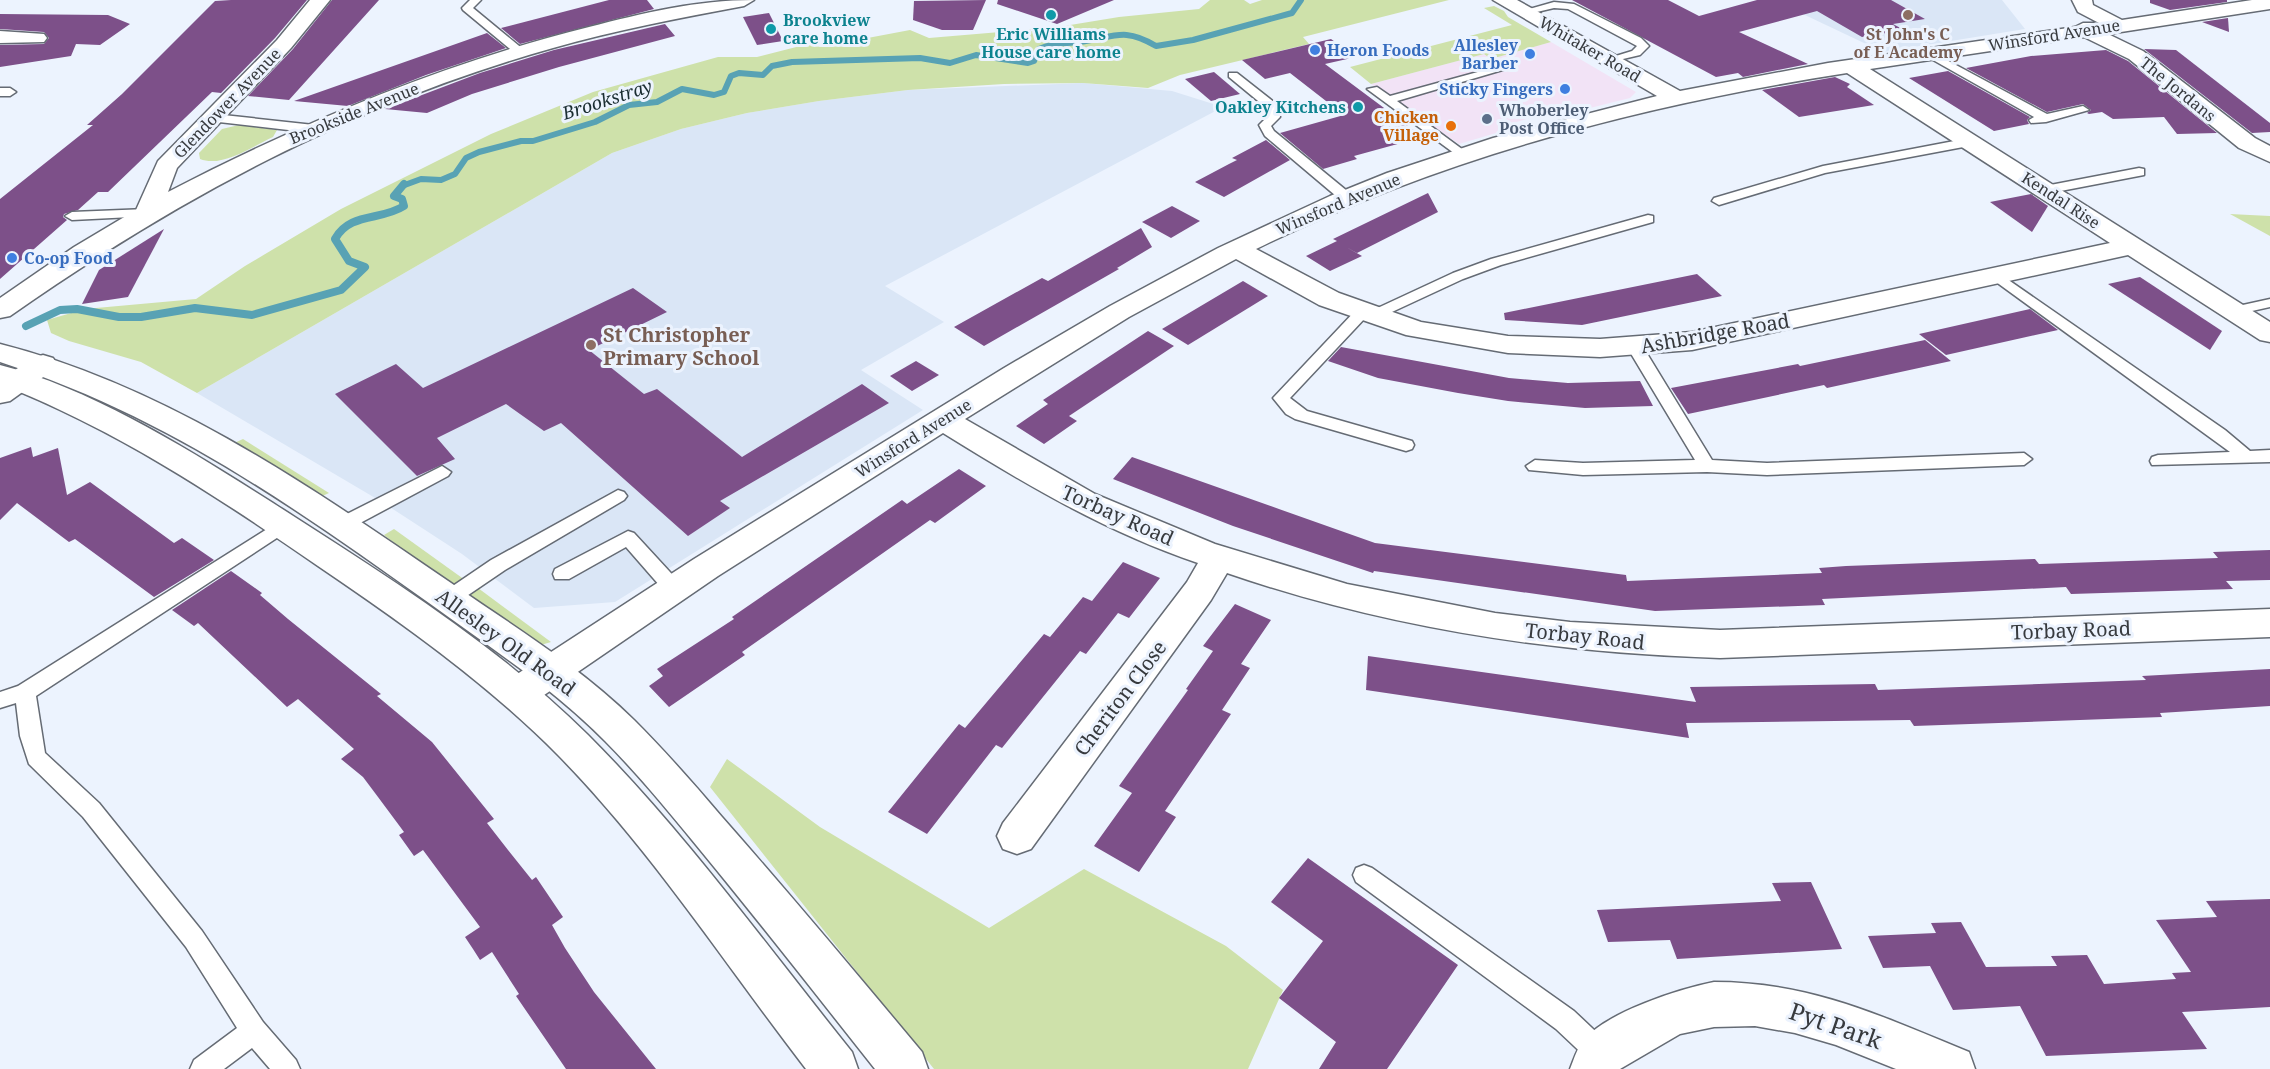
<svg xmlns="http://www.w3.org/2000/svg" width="2270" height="1069" viewBox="0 0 2270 1069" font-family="'Noto Serif',serif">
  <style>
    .commercial { fill: #f2e3f6 }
    .built { fill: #dae6f6 }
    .green { fill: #cee1aa }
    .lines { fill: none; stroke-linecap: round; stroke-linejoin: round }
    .stream-far1 { stroke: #58a2b4; stroke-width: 6 }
    .stream { stroke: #58a2b4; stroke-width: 8 }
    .building { fill: #7d5089 }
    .lane-casing { stroke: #656b74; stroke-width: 3 }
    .street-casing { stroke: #656b74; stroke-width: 3 }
    .secondary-casing { stroke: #656b74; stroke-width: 3 }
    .lane { fill: #fff; fill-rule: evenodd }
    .street { fill: #fff; fill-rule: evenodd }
    .secondary { fill: #fff; fill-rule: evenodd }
    .culture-dot { fill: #0f9aa8; stroke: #ecf3fe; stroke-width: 2 }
    .education-dot { fill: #8d6e63; stroke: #ecf3fe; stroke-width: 2 }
    .shop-dot { fill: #3f7fe0; stroke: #ecf3fe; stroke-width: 2 }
    .service-dot { fill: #5c6f8a; stroke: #ecf3fe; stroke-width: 2 }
    .food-dot { fill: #e8710a; stroke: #ecf3fe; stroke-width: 2 }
    .labels { text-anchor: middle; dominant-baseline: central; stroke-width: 6; stroke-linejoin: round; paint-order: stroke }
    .far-culture-label { font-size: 16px; font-weight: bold; fill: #0d838f; stroke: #ecf3fe; text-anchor: start }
    .far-education-label { font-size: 16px; font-weight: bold; fill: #785e54; stroke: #ecf3fe }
    .far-street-label { font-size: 16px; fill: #373a3e; stroke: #ecf3fe }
    .far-shop-label { font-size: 16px; font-weight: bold; fill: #366cbe; stroke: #ecf3fe; text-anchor: end }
    .far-service-label { font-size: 16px; font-weight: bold; fill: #4e5e75; stroke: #ecf3fe; text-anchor: start }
    .far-food-label { font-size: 16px; font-weight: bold; fill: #c56008; stroke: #ecf3fe; text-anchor: end }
    .far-water-label { font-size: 18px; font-style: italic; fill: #1a2d31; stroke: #ecf3fe }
    .street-label { font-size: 20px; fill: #373a3e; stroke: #ecf3fe }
    .education-label { font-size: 20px; font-weight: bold; fill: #785e54; stroke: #ecf3fe; text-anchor: start }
    .near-street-label { font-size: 24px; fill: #373a3e; stroke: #ecf3fe }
  </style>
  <rect width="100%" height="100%" fill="#ecf3fe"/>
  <!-- commercial -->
  <polygon class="commercial" points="1551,42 1636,92 1630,98 1586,109 1547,113 1506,125 1496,133 1459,144 1371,84 1484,54 1491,59"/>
  <!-- built -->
  <g class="built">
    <polygon points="1773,0 2002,0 2025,29 1883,52"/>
    <polygon points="1083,83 1172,91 1223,107 885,286 944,322 861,370 923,410 615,602 534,608 462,554 382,502 197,393 612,153 681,129 747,113 819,101 908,90"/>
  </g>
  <!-- green -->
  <g class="green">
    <polygon points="1210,0 1244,0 1250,4 1262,0 1449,0 1303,37 1309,44 1180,75 1148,88 1083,83 1004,84 908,90 819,101 747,113 681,129 612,153 197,393 141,362 69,341 51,333 47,320 85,309 196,299 245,266 341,209 491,134 593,92 718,57 757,57 808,44 820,47 910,30 929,38 1058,27 1119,17 1199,9"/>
    <polygon points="1494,6 1504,11 1508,17 1551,42 1491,59 1484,54 1371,84 1350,67 1512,25 1484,8"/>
    <path d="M239 125 277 130 273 137C253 146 222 168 200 159L199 153 222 129Z"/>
    <polygon points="2230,214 2270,216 2270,236"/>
    <polygon points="243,439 329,493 318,498 232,444"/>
    <polygon points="394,529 465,580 452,588 384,535"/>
    <polygon points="478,588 551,642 541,645 465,596"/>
    <polygon points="727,759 820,827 989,928 1084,869 1226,946 1283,990 1248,1069 934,1069 710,787"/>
  </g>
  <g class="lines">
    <!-- stream-far1 -->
    <path class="stream-far1" d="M402 186 421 179 441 180 455 174 466 158 479 152 521 141H533L595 122 629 105 657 102 682 89 714 95 724 92 731 76 739 73 763 75 772 66 792 62 920 58 950 63 976 55 1028 63 1034 61 1039 49C1054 42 1064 44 1080 42 1113 38 1123 26 1156 46L1193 40 1292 13 1301 0"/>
    <!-- stream -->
    <path class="stream" d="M26 326 60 310 77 309 119 317H141L195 308 252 315 341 290 365 267 349 261 335 239C350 212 381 221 404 206L402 199 394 196 404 184"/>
  </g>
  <!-- building -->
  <g class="building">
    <polygon points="231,0 307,0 275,38 221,93 212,92 108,192 98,192 78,210 64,214 63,217 67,220 0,279 0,199 93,125 87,125 122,94 215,1"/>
    <polygon points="332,0 379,0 289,100 248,96 293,49"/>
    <polygon points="609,0 647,0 654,9 520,44 501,28"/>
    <polygon points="986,0 973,30 942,30 913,20 914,1"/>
    <polygon points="998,0 1114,0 1057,24 997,4"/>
    <polygon points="1572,0 1668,0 1699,16 1757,0 1891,0 1925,19 1893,24 1904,30 1862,37 1817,11 1739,32 1808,64 1743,77 1738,73 1716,77"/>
    <polygon points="2150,0 2227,0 2227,2 2170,10 2150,3"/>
    <polygon points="769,13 783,41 757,45 743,17"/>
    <polygon points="0,14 108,15 130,24 100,45 76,44 71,56 0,67 0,45 44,44 49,38 44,32 0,29"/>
    <polygon points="2228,18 2229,32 2202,22"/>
    <polygon points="665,24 675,36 559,67 472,94 427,113 385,109 480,73 554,50"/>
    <polygon points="487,33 506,48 426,75 348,106 294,101"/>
    <polygon points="1331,39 1356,57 1325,64 1423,137 1354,156 1357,159 1323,169 1280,133 1344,115 1290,73 1265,79 1242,60"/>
    <polygon points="2144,49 2176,50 2270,123 2270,132 2252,133"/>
    <polygon points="2106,50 2128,61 2217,133 2177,134 2164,117 2113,119 2102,112 2089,114 2087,113 2091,110 2083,104 2047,112 1966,68 2031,56"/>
    <polygon points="1948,71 2030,117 2027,120 2029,124 1994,131 1909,78"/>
    <polygon points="1214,72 1240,94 1211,101 1185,79"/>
    <polygon points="1835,77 1850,84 1847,87 1874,105 1799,117 1762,90"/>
    <polygon points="1266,140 1290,160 1224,197 1195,182 1229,164 1237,160 1232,158"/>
    <polygon points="1428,193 1438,212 1357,253 1346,247 1362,256 1330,271 1306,256 1337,241 1333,239"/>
    <polygon points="2031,194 2048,206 2032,232 1990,202"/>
    <polygon points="1172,206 1200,221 1171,238 1142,222"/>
    <polygon points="1141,228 1152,247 1117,268 1119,269 984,346 954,327 1042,278 1048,281"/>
    <polygon points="164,229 128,297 82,304 99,270"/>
    <polygon points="1697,274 1722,296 1582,325 1505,320 1504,313"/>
    <polygon points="2140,277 2222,331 2210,350 2108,284"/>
    <polygon points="1243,281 1268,296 1188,345 1162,329"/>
    <polygon points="633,288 667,312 589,350 644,394 657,389 742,457 862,384 889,403 720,501 730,508 688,536 561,423 544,431 506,404 437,438 455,459 417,476 335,394 396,364 423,388"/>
    <polygon points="2030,309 2058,330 1946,355 1919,334"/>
    <polygon points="1148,331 1174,346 1069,416 1077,421 1044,444 1016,426 1048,404 1043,400"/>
    <polygon points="1925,340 1951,361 1827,388 1824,385 1688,414 1671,388 1798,364 1800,366"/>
    <polygon points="1341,347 1509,378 1568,383 1640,381 1653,406 1585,408 1508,401 1458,393 1378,378 1328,361"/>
    <polygon points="916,361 939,375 912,391 890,376"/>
    <polygon points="31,447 33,457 58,448 67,495 90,482 174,543 182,538 214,560 154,597 75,539 69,542 17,503 0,520 0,458"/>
    <polygon points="1132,457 1375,543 1626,575 1627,581 1822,573 1819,568 1846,566 2035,559 2039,564 2218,558 2213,552 2270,550 2270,580 2226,581 2233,589 2071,594 2066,587 1822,599 1825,605 1655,611 1374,571 1373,573 1233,526 1113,479"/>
    <polygon points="959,469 986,486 935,523 930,520 742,652 745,655 669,707 649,686 663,676 657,669 734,619 732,617 902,500 907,504"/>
    <polygon points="1123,562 1160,578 1129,618 1118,613 1086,654 1080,651 1002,748 996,745 927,834 888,812 959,724 965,728 1044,634 1050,637 1083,597 1092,601"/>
    <polygon points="231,571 262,593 260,595 288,619 381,694 377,696 432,742 494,819 487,823 508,850 532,880 536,877 563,917 552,925 565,948 594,992 656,1069 566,1069 516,996 519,994 492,952 480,960 473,949 465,937 480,927 423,850 414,856 399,835 404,832 378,797 363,777 341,759 354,749 298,699 287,707 198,623 194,626 172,610"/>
    <polygon points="1235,604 1271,620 1241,664 1250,668 1222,710 1231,714 1165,811 1176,817 1139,872 1094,846 1132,793 1119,786 1188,690 1186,689 1213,651 1203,646"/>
    <polygon points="1368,656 1696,702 1690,687 1875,684 1878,690 2146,680 2142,676 2270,669 2270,706 2160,713 2162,717 1914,726 1910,720 1686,723 1689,738 1366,690"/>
    <polygon points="1308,858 1458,965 1387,1069 1319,1069 1336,1042 1279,998 1323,941 1271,902"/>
    <polygon points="1811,882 1842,949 1677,959 1670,940 1608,942 1597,910 1781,901 1772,883"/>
    <polygon points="2270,899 2270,1007 2182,1012 2207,1049 2046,1056 2020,1006 1953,1010 1930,966 1883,968 1868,936 1936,933 1931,923 1961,922 1986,967 2057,966 2051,956 2087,955 2104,984 2176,979 2172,973 2191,972 2156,920 2217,917 2206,901"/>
  </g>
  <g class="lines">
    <!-- lane casing -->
    <g class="lane-casing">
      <g id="lane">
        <polygon points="470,0 481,0 473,8 524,50 524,54 516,54 463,10 462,8"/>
        <polygon points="1554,2 1574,4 1641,38 1649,46 1640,55 1606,63 1606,59 1632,51 1637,46 1568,9 1554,8 1524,15 1519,12"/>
        <polygon points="1930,51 2047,114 2083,106 2089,110 2046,122 2031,123 2029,120 2034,117 1926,56 1924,54"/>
        <polygon points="1496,67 1506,69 1397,101 1466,152 1466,158 1462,159 1367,89 1377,87 1390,96"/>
        <polygon points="1229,73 1237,73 1279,106 1280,117 1271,126 1274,131 1352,195 1352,201 1342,201 1265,136 1259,125 1268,116 1269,110 1229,77"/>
        <polygon points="0,88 10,88 16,92 10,96 0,96"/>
        <polygon points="214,114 314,125 320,129 314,133 210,121 210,115"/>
        <polygon points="1970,138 1976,142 1974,145 1825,173 1719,205 1712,201 1714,198 1823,166"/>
        <polygon points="2139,168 2144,169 2144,175 2045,194 2038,190 2045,186"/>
        <polygon points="147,209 154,213 152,216 72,220 65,216 72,212"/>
        <polygon points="1648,215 1653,216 1653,222 1501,265 1463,279 1379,318 1374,319 1367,316 1290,398 1307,411 1412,441 1414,445 1412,449 1406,451 1295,419 1286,414 1273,398 1357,309 1362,308 1369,312 1453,273 1491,259"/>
        <polygon points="1997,272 2225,430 2250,451 2270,450 2270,462 2152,465 2150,461 2152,457 2158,455 2230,452 1992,279 1992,273"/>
        <polygon points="2270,299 2270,307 2234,315 2227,311 2229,308"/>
        <polygon points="1635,342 1643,347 1712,460 1767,463 2024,453 2032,459 2024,465 1767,475 1707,472 1583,475 1529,470 1526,466 1535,460 1583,463 1695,460 1627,347"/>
        <polygon points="442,466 451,472 448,476 349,529 337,529 334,524 337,519"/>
        <polygon points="618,490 624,492 627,496 624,500 505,570 455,604 441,604 439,599 441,594 491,560"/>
        <polygon points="283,519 289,520 292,525 289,530 36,696 45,753 99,803 202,931 263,1022 296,1060 300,1069 270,1069 252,1048 224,1069 190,1069 194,1060 237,1028 186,947 83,817 29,764 20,736 16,703 0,708 0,692 18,686"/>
        <polygon points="628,531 634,533 681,584 683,589 681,594 667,594 626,547 569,579 555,579 553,574 555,569"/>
        <polygon points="1364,865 1372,868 1574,1011 1609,1044 1613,1053 1609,1062 1600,1066 1591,1062 1556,1029 1356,882 1353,875 1356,868"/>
      </g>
    </g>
    <!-- street casing -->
    <g class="street-casing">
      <g id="street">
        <path d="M310 0H330L291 48 177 168 168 192C303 122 441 64 589 27 643 13 697 0 754 0L744 6C680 18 616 30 553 48 352 105 180 197 10 316L0 318V298L74 247 136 210 158 161 277 40Z"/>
        <path d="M1493 0H1517L1680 91 1828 63 2075 27 2083 23H2099L2078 12 2072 0H2092L2093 5 2122 20 2252 0H2270V9L2108 34 2143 51 2255 138 2270 146V162L2239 148 2129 59 2084 37 1870 69 2270 322V342L2260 340 2128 255 1692 350 1600 357 1508 353 1406 335 1319 305 1236 259 1129 317 965 419 1095 494 1215 544 1347 584 1495 613 1570 622 1720 630 2270 609V637L1720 658C1551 653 1387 628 1227 573L1211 600 1031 849 1017 854 1003 849 997 836 1003 823 1187 582 1198 563C1106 532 1025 484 943 433L718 576 531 704 518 708 505 704 499 693 505 682 694 559 1004 368 1110 306 1218 248 1330 196 1387 173 1493 138 1657 96ZM1847 73 2110 243 1692 332 1600 339 1508 336 1421 322 1339 293 1256 249C1442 157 1642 105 1847 73Z"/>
        <polygon points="0,31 44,34 47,38 44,42 0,43"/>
        <polygon points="43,355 53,358 57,364 53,370 10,401 0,403 0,380 33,358"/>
        <path d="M1714 982C1811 982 1881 1016 1969 1052L1975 1069H1896L1836 1045 1795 1033 1755 1026 1714 1027 1680 1034 1620 1069H1570C1574 1059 1577 1048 1584 1040 1607 1012 1679 989 1714 982Z"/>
      </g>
    </g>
    <!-- secondary casing -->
    <g class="secondary-casing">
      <g id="secondary">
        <path d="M0 344C169 387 312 488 454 585 516 628 580 667 634 720 665 751 694 784 722 817 790 894 856 973 922 1052L928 1069H875C814 992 754 915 692 840 664 806 636 772 605 741 552 687 489 647 429 603 290 504 164 415 0 362Z"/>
        <path d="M0 365C93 389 193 452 273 503 382 573 495 643 588 735 685 832 766 945 852 1052L858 1069H806C725 964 652 851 559 756 487 683 402 623 318 566 217 496 115 429 0 384Z"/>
      </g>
    </g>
    <!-- lane -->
    <use href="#lane" class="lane"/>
    <!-- street -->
    <use href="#street" class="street"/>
    <!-- secondary -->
    <use href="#secondary" class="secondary"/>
  </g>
  <!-- markers -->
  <g class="culture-dot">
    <circle cx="1051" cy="15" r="6"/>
    <circle cx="771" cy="29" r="6"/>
    <circle cx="1358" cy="107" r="6"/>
  </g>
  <g class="education-dot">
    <circle cx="1908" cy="15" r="6"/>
    <circle cx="591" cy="345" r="6"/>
  </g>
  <g class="shop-dot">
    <circle cx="1315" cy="50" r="6"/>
    <circle cx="1530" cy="54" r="6"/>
    <circle cx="1565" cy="89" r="6"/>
    <circle cx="12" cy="258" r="6"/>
  </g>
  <circle class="service-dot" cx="1487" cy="119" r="6"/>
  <circle class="food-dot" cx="1451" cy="126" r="6"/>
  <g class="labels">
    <!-- far-culture labels -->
    <g class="far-culture-label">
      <text x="783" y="20">Brookview<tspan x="783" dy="18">care home</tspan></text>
      <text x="1051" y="34" text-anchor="middle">Eric Williams<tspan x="1051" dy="18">House care home</tspan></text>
      <text x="1346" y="107" text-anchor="end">Oakley Kitchens</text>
    </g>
    <!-- far-education labels -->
    <g class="far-education-label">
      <text x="1908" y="34">St John's C<tspan x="1908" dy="18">of E Academy</tspan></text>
    </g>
    <!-- far-street labels -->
    <g class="far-street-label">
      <text transform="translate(2054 35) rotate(-9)">Winsford Avenue</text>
      <text transform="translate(1590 49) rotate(30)">Whitaker Road</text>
      <text transform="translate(2178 89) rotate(39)">The Jordans</text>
      <text transform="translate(227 103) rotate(-46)">Glendower Avenue</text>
      <text transform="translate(354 113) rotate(-22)">Brookside Avenue</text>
      <text transform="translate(2061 200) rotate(33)">Kendal Rise</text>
      <text transform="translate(1338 204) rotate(-23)">Winsford Avenue</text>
      <text transform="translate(913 438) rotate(-32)">Winsford Avenue</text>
    </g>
    <!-- far-shop labels -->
    <g class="far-shop-label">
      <text x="1518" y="45">Allesley<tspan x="1518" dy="18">Barber</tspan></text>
      <text x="1327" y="50" text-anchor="start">Heron Foods</text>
      <text x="1553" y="89">Sticky Fingers</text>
      <text x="24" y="258" text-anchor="start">Co-op Food</text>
    </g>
    <!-- far-service labels -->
    <g class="far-service-label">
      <text x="1499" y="110">Whoberley<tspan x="1499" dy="18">Post Office</tspan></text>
    </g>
    <!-- far-food labels -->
    <g class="far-food-label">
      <text x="1439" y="117">Chicken<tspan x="1439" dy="18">Village</tspan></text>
    </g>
    <!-- far-water labels -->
    <g class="far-water-label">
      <text transform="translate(607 99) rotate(-18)">Brookstray</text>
    </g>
    <!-- street labels -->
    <g class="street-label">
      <text transform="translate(1715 333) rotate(-10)">Ashbridge Road</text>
      <text transform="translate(1118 515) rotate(24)">Torbay Road</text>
      <text transform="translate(2071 630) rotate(-2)">Torbay Road</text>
      <text transform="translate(1585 636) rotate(6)">Torbay Road</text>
      <text transform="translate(506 642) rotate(36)">Allesley Old Road</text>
      <text transform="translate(1120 698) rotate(-53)">Cheriton Close</text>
    </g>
    <!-- education labels -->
    <g class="education-label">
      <text x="603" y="334">St Christopher<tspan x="603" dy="23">Primary School</tspan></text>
    </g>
    <!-- near-street labels -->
    <g class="near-street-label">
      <text transform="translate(1836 1025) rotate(19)">Pyt Park</text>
    </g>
  </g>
</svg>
